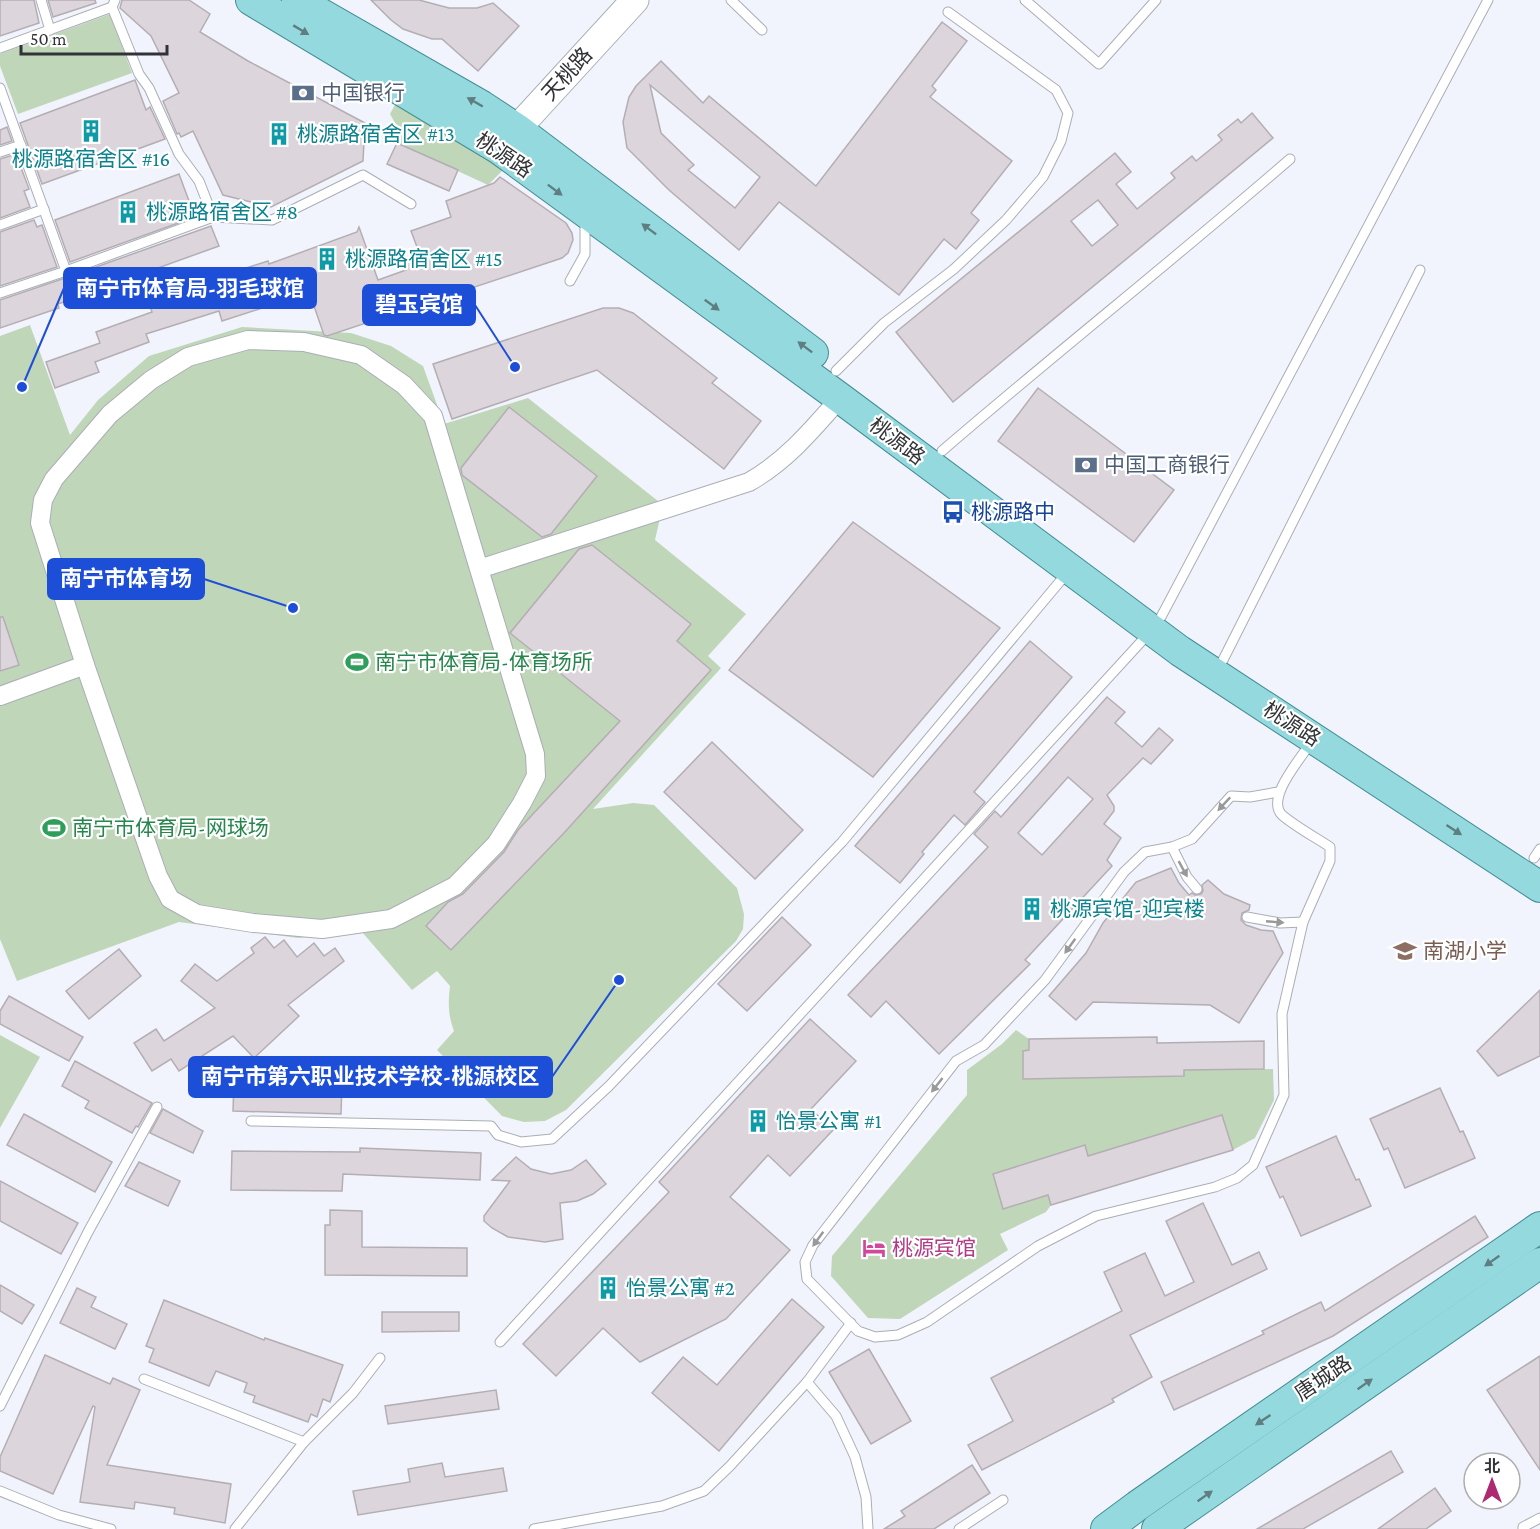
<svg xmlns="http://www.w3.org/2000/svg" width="1540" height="1529" viewBox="0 0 1540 1529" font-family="'Crimson Pro','Noto Sans SC',serif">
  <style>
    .green { fill: #c0d6b9 }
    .building { fill: #dcd6dc; stroke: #b4aeb4; stroke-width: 1.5; fill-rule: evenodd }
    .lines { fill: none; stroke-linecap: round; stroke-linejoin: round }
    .lane-casing { stroke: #aaaeb5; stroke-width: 11 }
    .street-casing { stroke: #aaaeb5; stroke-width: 20 }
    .secondary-casing { stroke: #aaaeb5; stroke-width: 29 }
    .primary-casing { stroke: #438e94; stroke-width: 32 }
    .lane { stroke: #fff; stroke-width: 9 }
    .street { stroke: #fff; stroke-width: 18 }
    .secondary { stroke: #fff; stroke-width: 27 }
    .primary { stroke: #94d9dd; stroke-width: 30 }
    .oneway { fill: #5e7e81 }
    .oneway2 { fill: #98999a }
    .labels { text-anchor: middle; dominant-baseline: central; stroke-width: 4.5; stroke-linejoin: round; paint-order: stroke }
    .street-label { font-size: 21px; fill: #313336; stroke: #fff }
    .service-label { font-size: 21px; fill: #4e5e75; stroke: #fff; text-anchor: start }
    .culture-label { font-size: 21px; fill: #0d838f; stroke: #fff; text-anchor: start }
    .transit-label { font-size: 21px; fill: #164399; stroke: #fff; text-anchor: start }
    .leisure-label { font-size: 21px; fill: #27864d; stroke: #fff; text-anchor: start }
    .education-label { font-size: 21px; fill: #785e54; stroke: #fff; text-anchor: start }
    .hotel-label { font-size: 21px; fill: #b23c85; stroke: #fff; text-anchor: start }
    .leader { fill: none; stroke: #1d4ed8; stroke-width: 2 }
    .callout-dot { fill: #1d4ed8; stroke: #fff; stroke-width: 2 }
    .callout { fill: #1d4ed8; stroke: #1d4ed8; stroke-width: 2 }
    .callout-label { font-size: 22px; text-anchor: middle; font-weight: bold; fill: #fff }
  </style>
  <rect width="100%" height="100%" fill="#f1f4fc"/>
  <!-- green -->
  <g class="green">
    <polygon points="110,14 132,73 18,114 0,66 0,54"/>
    <polygon points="397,101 443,126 503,170 488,185 397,143 399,130 390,114"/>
    <path d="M30 325 70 435 98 400 149 356 242 327 351 333 391 346 423 366 444 424 528 398 663 505 655 540 746 614 708 656 721 668 593 809 633 803 654 805 737 888 744 914 743 929 736 941 566 1110 545 1121 524 1122 502 1116 437 1050 454 1031C448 1015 448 1003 450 986L437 971 412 990 362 932 298 938 179 922 17 981 0 939V336Z"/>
    <polygon points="1016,1030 1029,1039 1029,1050 1023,1051 1023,1079 1184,1076 1184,1070 1273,1069 1274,1100 1255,1138 1233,1150 1222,1115 1088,1156 1084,1145 993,1174 1003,1209 1048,1195 1051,1205 1046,1212 1000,1234 1008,1250 900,1319 868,1318 831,1276 832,1256 967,1095 967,1070 1002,1044"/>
    <polygon points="0,1035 40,1057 0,1128"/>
  </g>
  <!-- building -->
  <g class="building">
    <polygon points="0,0 34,0 39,23 0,36"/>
    <polygon points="48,0 95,0 96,3 53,17"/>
    <polygon points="122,0 189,0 210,14 200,32 248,61 365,123 363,161 271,207 223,195 193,131 181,137 179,133 177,134 163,101 179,93 151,36 120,8"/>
    <polygon points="371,0 419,0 449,8 477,8 493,3 519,26 478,71 442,39 432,39 403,29 391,20"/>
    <path d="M942 22 967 41 932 86 936 90 930 97 1012 161 971 213 979 220 956 249 944 239 899 295 779 202 739 250 669 190 627 148 623 122 629 97 636 86 661 61 703 103 709 96 816 186ZM650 85 760 177 735 208 688 170 694 165 661 133Z"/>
    <polygon points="135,80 146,110 150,107 165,139 42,184 20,123"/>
    <path d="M1252 113 1273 138 953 402 896 332 1115 153 1131 172 1116 184 1137 209 1175 178 1171 173 1192 156 1196 161 1222 140 1218 135 1238 119 1241 123ZM1098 200 1118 225 1092 246 1071 221Z"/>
    <polygon points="7,127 12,141 0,145 0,130"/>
    <polygon points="397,143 458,170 449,191 387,164"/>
    <polygon points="16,154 29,189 24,191 30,207 0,218 0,159"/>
    <polygon points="179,174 195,217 70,262 55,220"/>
    <polygon points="500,177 566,223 572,233 573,240 568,253 562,258 327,336 324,335 306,283 278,293 281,302 222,321 219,311 146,334 149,342 95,362 99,372 55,388 46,362 100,343 96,332 152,312 148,300 268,261 269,264 357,232 359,227 378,280 406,270 403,261 420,255 411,231 451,217 446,201 494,183"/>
    <polygon points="34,220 37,227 42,225 57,267 0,286 0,232"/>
    <polygon points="211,226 219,246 58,304 59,308 0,328 0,300 68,277"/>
    <polygon points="603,308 619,308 633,313 717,378 712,383 761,421 724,469 597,370 452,419 433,364"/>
    <polygon points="1038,388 1174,490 1134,542 998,441"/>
    <polygon points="509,407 597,476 551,534 542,537 462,475 461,468"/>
    <polygon points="853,522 1000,628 873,777 729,670"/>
    <polygon points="592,545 691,624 677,641 711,670 564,833 451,950 426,926 448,902 463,894 504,852 518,830 620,721 510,633 579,549"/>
    <polygon points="0,617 3,617 19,665 0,671"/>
    <polygon points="1030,641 1072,677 974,792 985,802 965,825 954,815 922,852 924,854 900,883 855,846"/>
    <path d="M1107 697 1125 712 1115 723 1142 747 1159 728 1173 740 1151 764 1143 758 1107 795 1114 806V811L1104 824 1121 838 1107 860 1112 866 1025 960 1030 964 939 1054 886 1001 871 1017 848 995 988 847 974 834 995 811 1001 817ZM1068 777 1093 799 1042 855 1018 833Z"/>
    <polygon points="712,742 803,830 755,879 664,792"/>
    <polygon points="1171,868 1179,883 1189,895 1192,893 1195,895 1201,894 1203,891 1202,885 1208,880 1224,894 1250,905 1249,910 1242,913 1241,920 1246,925 1261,930 1273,931 1283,953 1239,1023 1210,1005 1093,1002 1076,1020 1049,996 1086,953 1103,923 1136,882"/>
    <polygon points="782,917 811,945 747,1011 718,984"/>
    <polygon points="265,937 274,948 284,940 297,957 314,943 324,956 335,948 344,961 288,1005 299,1016 254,1058 233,1036 179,1071 171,1059 152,1071 134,1043 156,1029 164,1041 215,1008 181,981 195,964 217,981 254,953 251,948"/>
    <polygon points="119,949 141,976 89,1019 66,991"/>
    <polygon points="1540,990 1540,1056 1498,1076 1477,1051"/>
    <polygon points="9,996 83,1037 69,1061 0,1024 0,1011"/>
    <polygon points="810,1019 856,1061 811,1109 833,1130 790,1176 768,1155 730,1197 790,1250 726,1319 640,1362 603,1328 556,1376 523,1344 669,1192 659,1182"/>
    <polygon points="1157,1037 1157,1043 1264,1041 1264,1069 1184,1070 1184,1076 1023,1079 1023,1051 1029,1050 1029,1039"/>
    <polygon points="75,1061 152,1103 138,1127 136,1126 132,1133 85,1108 89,1101 62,1086"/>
    <polygon points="234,1081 342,1084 341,1114 233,1111"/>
    <polygon points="1440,1088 1460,1132 1463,1131 1475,1158 1405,1188 1388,1148 1384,1150 1370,1119"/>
    <polygon points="163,1109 203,1131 193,1153 150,1133"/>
    <polygon points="24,1114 112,1162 95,1192 7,1145"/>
    <polygon points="1222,1115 1233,1150 1051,1205 1048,1195 1003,1209 993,1174 1085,1145 1088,1156"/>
    <polygon points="1336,1136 1356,1180 1359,1179 1371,1206 1301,1236 1283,1196 1280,1198 1266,1167"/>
    <polygon points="360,1148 481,1153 480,1180 343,1174 342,1191 231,1190 232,1151 360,1152"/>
    <polygon points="516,1157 531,1169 551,1174 571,1170 586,1160 606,1184 593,1194 577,1201 560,1203 563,1239 545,1242 508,1237 492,1228 484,1221 484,1216 510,1181 492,1180"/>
    <polygon points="139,1162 180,1181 168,1206 125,1186"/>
    <polygon points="0,1181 78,1223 61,1254 0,1221"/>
    <polygon points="1203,1203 1232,1265 1259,1252 1267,1269 1130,1335 1152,1377 1112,1399 1114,1402 982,1470 968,1445 1013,1421 991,1378 1122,1311 1104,1272 1145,1253 1165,1296 1194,1282 1166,1221"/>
    <polygon points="330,1210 362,1211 362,1247 467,1248 467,1276 325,1275 325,1225 330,1225"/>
    <polygon points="1475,1216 1488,1237 1333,1336 1174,1410 1161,1382 1264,1334 1262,1331 1321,1302 1325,1311"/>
    <polygon points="0,1285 34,1305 22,1324 0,1311"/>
    <polygon points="77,1288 96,1297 91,1307 127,1324 115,1349 60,1323"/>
    <polygon points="792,1299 824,1327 719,1451 652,1393 683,1357 717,1385"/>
    <polygon points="164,1300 264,1340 265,1338 343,1365 330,1402 323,1399 317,1417 311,1414 308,1422 253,1402 255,1396 244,1392 247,1383 216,1371 209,1386 149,1362 154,1349 146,1346"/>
    <polygon points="382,1312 459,1312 459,1331 382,1332"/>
    <polygon points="869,1349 911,1421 871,1444 829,1372"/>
    <polygon points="45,1355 110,1384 113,1378 140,1390 107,1465 231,1484 225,1523 174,1514 175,1508 135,1502 134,1509 80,1502 95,1407 93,1406 53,1494 0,1471 0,1457"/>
    <polygon points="1540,1356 1540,1470 1487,1390"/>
    <polygon points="496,1390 499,1409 388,1424 385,1406"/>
    <polygon points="1391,1451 1403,1472 1303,1529 1257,1529"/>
    <polygon points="442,1463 445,1477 503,1468 507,1491 358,1515 353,1491 410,1482 408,1469"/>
    <polygon points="972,1465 990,1493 934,1529 884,1529 905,1516 901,1511"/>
    <polygon points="1435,1488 1451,1511 1426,1529 1378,1529"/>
  </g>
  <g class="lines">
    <!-- lane casing -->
    <g class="lane-casing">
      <g id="lane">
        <polyline points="41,0 50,30"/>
        <polyline points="731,0 762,30"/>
        <polyline points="1025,0 1099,64 1156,0"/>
        <polyline points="0,48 112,7"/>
        <polyline points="0,88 66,271 213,217 199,181 179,154 149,88 139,74 112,7 115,0"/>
        <polyline points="0,152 21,145"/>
        <polyline points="213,217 272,220 363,175 411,204"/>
        <polyline points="0,225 44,209"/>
        <polyline points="570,281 585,254 585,221"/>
        <polyline points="0,293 66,271"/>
        <polyline points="836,371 884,323 954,269 1006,220 1043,177 1061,141 1068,113 1056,90 948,12"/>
        <path d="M942 451C1057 352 1176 258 1290 159"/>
        <polyline points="1161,617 1488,0"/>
        <polyline points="1223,660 1420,270"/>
        <path d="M1278 792 1250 797 1231 796 1192 839 1172 847 1145 852 1124 872 1045 980 984 1045 956 1061 813 1245 805 1262 807 1279 858 1331 875 1337 898 1335 927 1322 1038 1246 1096 1216 1215 1187 1237 1178 1253 1165 1284 1095 1282 1014 1303 922 1330 861V847C1315 837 1296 827 1282 815 1265 798 1302 757 1312 741"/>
        <polyline points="1172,847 1187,877 1197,889"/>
        <polyline points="1534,858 1540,849"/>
        <polyline points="1247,917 1280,923 1303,922"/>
        <polyline points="251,1121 491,1126 498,1135 521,1142 552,1139 609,1086 842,842 1067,573"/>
        <polyline points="500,1342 1150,632"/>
        <polyline points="144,1379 304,1442"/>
        <polyline points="807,1382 836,1416 855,1457 866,1497 868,1529"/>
        <polyline points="0,1406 88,1232 157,1107"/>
        <polyline points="0,1491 59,1515 111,1529"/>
        <polyline points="235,1529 304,1442 353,1393 380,1358"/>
        <polyline points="534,1529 662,1506 704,1491 730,1466 807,1382 851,1323"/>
        <polyline points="959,1529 1003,1500"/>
        <polyline points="1523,1529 1523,1527 1540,1518"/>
      </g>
    </g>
    <!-- street casing -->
    <g class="street-casing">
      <g id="street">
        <path d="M479 569 535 754 536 776 522 803 496 844 455 886 391 919 322 929 253 923 197 914 170 899 158 876 85 665 40 523 43 500 54 479 110 414 151 380 188 357 248 340 304 342 361 355 404 385 433 416 479 569 749 482C786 461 812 430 840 398"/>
        <polyline points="0,696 85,665"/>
      </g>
    </g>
    <!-- secondary casing -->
    <g class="secondary-casing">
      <polyline id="secondary" points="502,145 635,0"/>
    </g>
    <!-- primary casing -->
    <g class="primary-casing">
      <g id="primary">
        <polyline points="251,0 499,149 840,398 1180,651 1540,887"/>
        <polyline points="297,0 482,106 517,129 813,353"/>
        <polyline points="1106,1529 1137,1506 1540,1227"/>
        <polyline points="1157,1529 1540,1263"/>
      </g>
    </g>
    <!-- lane -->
    <use href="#lane" class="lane"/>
    <!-- street -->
    <use href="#street" class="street"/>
    <!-- secondary -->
    <use href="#secondary" class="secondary"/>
    <!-- primary -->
    <use href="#primary" class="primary"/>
  </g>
  <!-- one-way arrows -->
  <defs><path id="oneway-solid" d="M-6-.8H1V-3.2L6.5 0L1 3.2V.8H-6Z" transform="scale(1.5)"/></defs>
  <g class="oneway">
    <use href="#oneway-solid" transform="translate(301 30) rotate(31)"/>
    <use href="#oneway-solid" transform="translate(475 102) rotate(-150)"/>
    <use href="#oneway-solid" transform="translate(555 190) rotate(37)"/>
    <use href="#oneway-solid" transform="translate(649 229) rotate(-143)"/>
    <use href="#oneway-solid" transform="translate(712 305) rotate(36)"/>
    <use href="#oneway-solid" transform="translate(805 347) rotate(-143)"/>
    <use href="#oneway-solid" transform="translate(1454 830) rotate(33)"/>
    <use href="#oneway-solid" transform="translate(1492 1261) rotate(145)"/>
    <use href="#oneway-solid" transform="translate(1365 1384) rotate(-35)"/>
    <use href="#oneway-solid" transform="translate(1263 1420) rotate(146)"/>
    <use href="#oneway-solid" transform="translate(1205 1496) rotate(-35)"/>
  </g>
  <g class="oneway2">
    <use href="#oneway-solid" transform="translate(1224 804) rotate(133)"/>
    <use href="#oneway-solid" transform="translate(1183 869) rotate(61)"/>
    <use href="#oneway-solid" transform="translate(1275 922) rotate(5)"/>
    <use href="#oneway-solid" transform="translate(1070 946) rotate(126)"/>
    <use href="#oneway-solid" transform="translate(937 1085) rotate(128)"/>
    <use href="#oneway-solid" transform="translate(818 1239) rotate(126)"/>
  </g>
  <!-- icons -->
  <defs>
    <g id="bank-bare" transform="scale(1.8)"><path d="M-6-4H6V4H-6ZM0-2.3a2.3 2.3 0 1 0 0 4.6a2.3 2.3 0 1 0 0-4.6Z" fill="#5c6f8a" stroke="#fff" stroke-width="2.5" paint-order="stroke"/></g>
    <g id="building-bare" transform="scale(1.8)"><path d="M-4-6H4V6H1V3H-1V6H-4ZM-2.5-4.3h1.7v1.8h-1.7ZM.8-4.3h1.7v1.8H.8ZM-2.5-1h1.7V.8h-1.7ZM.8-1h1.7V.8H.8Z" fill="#0f9aa8" stroke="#fff" stroke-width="2.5" paint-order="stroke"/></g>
    <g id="bus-bare" transform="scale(1.8)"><path d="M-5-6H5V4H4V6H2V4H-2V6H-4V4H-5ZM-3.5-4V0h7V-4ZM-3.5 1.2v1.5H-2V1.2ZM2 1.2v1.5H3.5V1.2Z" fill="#1a4fb4" stroke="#fff" stroke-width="2.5" paint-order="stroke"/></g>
    <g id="stadium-bare" transform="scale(1.8)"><path d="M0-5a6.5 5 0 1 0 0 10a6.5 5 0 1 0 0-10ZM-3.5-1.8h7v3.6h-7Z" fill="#2e9e5b" stroke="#fff" stroke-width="2.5" paint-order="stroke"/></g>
    <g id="school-bare" transform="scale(1.8)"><path d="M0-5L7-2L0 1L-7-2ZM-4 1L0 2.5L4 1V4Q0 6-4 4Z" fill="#8d6e63" stroke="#fff" stroke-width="2.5" paint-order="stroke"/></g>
    <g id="hotel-bare" transform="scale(1.8)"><path d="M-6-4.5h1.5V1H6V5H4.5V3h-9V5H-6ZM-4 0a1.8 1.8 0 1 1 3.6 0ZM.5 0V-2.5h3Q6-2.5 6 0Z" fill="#d1479c" stroke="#fff" stroke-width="2.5" paint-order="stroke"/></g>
  </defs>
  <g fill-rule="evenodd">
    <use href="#bank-bare" x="303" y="93"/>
    <use href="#building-bare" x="91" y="131"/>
    <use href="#building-bare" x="279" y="134"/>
    <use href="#building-bare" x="128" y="212"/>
    <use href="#building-bare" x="327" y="259"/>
    <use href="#bank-bare" x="1086" y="465"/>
    <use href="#bus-bare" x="953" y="512"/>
    <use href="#stadium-bare" x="357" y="662"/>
    <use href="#stadium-bare" x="54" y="828"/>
    <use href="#building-bare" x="1032" y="909"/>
    <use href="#school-bare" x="1405" y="951"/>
    <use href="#building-bare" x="758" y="1121"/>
    <use href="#hotel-bare" x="874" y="1248"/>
    <use href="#building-bare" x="608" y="1288"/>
  </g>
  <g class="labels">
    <!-- street labels -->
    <g class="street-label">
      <text transform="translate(567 74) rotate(-48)">天桃路</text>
      <text transform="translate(504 155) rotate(34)">桃源路</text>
      <text transform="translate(897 441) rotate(37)">桃源路</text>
      <text transform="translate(1292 724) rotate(33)">桃源路</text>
      <text transform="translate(1323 1378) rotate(-34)">唐城路</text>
    </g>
    <!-- service labels -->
    <g class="service-label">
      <text x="321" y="93">中国银行</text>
      <text x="1104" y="465">中国工商银行</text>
    </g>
    <!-- culture labels -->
    <g class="culture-label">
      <text x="297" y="134">桃源路宿舍区 #13</text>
      <text x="91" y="159" text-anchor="middle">桃源路宿舍区 #16</text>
      <text x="146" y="212">桃源路宿舍区 #8</text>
      <text x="345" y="259">桃源路宿舍区 #15</text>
      <text x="1050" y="909">桃源宾馆-迎宾楼</text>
      <text x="776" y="1121">怡景公寓 #1</text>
      <text x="626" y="1288">怡景公寓 #2</text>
    </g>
    <!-- transit labels -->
    <g class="transit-label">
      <text x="971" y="512">桃源路中</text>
    </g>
    <!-- leisure labels -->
    <g class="leisure-label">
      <text x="375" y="662">南宁市体育局-体育场所</text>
      <text x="72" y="828">南宁市体育局-网球场</text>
    </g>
    <!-- education labels -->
    <g class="education-label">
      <text x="1423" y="951">南湖小学</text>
    </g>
    <!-- hotel labels -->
    <g class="hotel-label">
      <text x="892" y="1248">桃源宾馆</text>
    </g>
  </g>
  <!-- callouts -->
  <path class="leader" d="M22 387L64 288M515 367L475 305M293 608L204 579M619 980L552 1077"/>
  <g class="callout-dot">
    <circle cx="22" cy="387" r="6"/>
    <circle cx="515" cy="367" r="6"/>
    <circle cx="293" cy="608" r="6"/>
    <circle cx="619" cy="980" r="6"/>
  </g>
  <g class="callout">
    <rect x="64" y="268" width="252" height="40" rx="6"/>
    <rect x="363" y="285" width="112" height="40" rx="6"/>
    <rect x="48" y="559" width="156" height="40" rx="6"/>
    <rect x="189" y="1057" width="363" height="40" rx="6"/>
  </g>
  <g class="callout-label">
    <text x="190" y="296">南宁市体育局-羽毛球馆</text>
    <text x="419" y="312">碧玉宾馆</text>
    <text x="126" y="586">南宁市体育场</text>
    <text x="370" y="1084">南宁市第六职业技术学校-桃源校区</text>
  </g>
  <!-- north arrow -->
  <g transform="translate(1492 1481)"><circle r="28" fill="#ffffff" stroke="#adadaf" stroke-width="1.5"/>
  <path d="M0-4.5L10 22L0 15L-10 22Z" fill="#ad2971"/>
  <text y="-9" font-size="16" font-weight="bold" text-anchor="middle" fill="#313336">北</text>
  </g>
  <!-- scale -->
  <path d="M21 45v9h146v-9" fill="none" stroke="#313336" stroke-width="3"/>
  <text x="30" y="45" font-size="18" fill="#313336" stroke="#ffffff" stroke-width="4.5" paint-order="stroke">50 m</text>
</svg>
